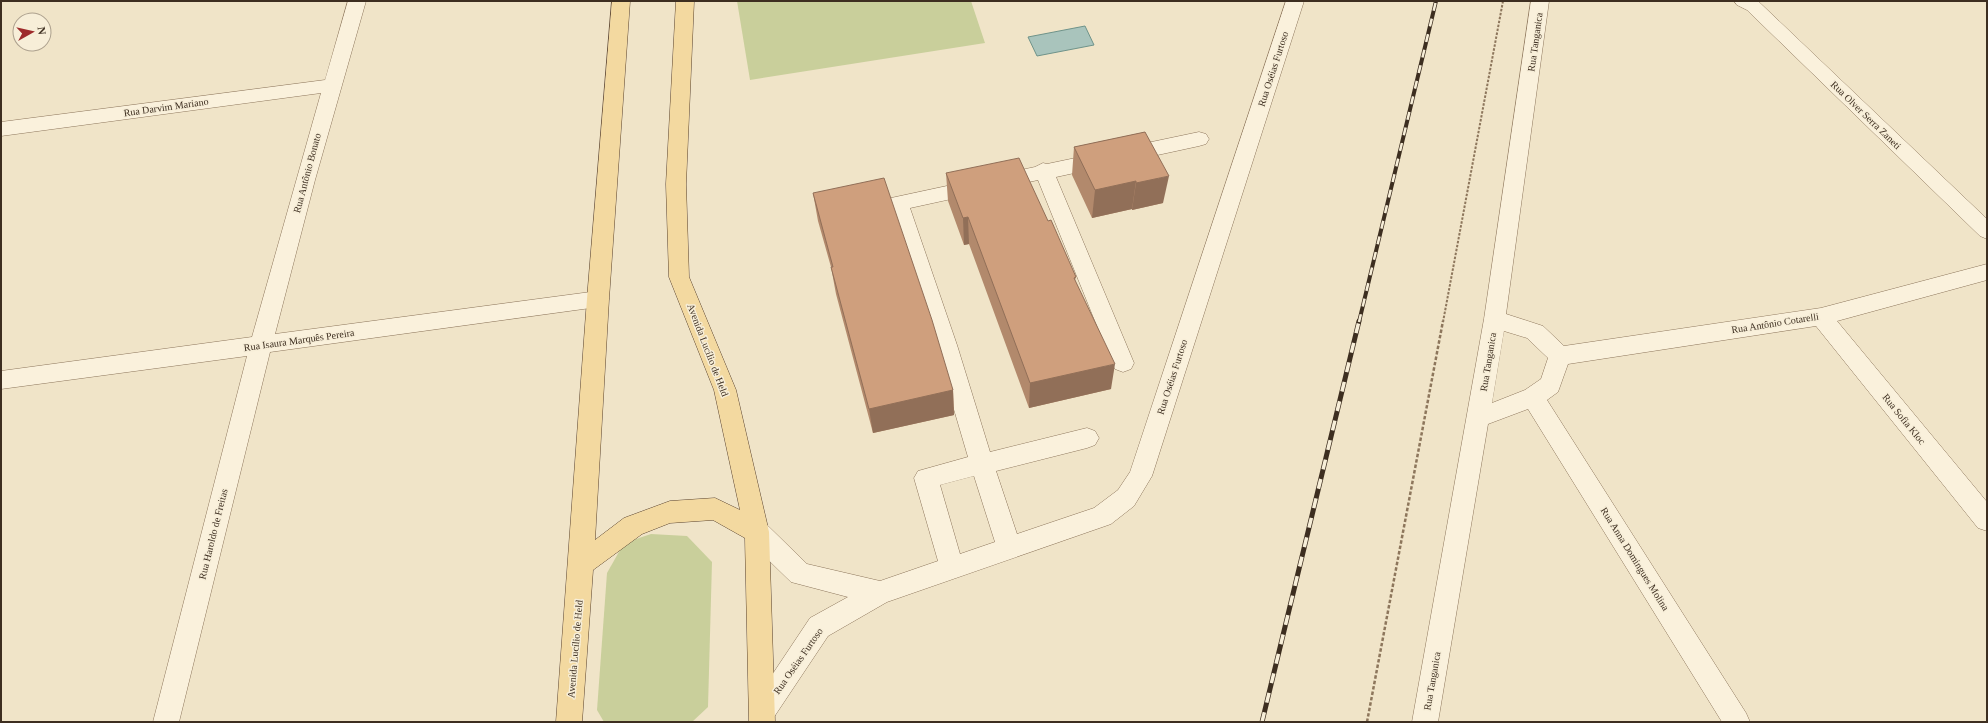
<svg xmlns="http://www.w3.org/2000/svg" width="1988" height="723" viewBox="0 0 1988 723" font-family="'Times New Roman',serif">
  <style>
    .green { fill: #c9cf9b }
    .water { fill: #a9c4bc; stroke: #6f938a }
    .lines { fill: none; stroke-linecap: round; stroke-linejoin: round }
    .minor-casing { stroke: #8d765c; stroke-width: 1 }
    .major-casing { stroke: #5b4430; stroke-width: 1 }
    .path-far1 { stroke: #8d765c; stroke-width: 2; stroke-dasharray: 2.5 1.5; stroke-linecap: butt }
    .path { stroke: #8d765c; stroke-width: 2.5; stroke-dasharray: 3.5 2; stroke-linecap: butt }
    .minor { fill: #faf1dc; fill-rule: evenodd }
    .major { fill: #f3d9a0; fill-rule: evenodd }
    .rail-far1-casing { stroke: #3d2e20; stroke-width: 4 }
    .rail-casing { stroke: #3d2e20; stroke-width: 5 }
    .rail-far1 { stroke: #f7eed8; stroke-width: 2.5; stroke-dasharray: 8; stroke-linecap: butt }
    .rail { stroke: #f7eed8; stroke-width: 3.5; stroke-dasharray: 10; stroke-linecap: butt }
    .wall { fill: #b2896c }
    .shaded-wall { fill: #916f58 }
    .building { fill: #cf9f7d; stroke: #916f58 }
    .labels { text-anchor: middle; dominant-baseline: central; stroke-width: 3; stroke-linejoin: round; paint-order: stroke }
    .street-label { font-size: 10px; fill: #3d2e20; stroke: #f7eed8 }
  </style>
  <rect width="100%" height="100%" fill="#f0e4c8"/>
  <!-- green -->
  <g class="green">
    <polygon points="737,1 971,1 985,43 750,80"/>
    <polygon points="651,534 687,536 712,562 708,707 692,722 604,722 597,710 607,573 624,543"/>
  </g>
  <!-- water -->
  <polygon class="water" points="1085,26 1094,45 1037,56 1028,37"/>
  <g class="lines">
    <!-- minor casing -->
    <g class="minor-casing">
      <g id="minor">
        <polygon points="348,1 366,1 315,180 275,334 598,291 605,293 609,299 605,305 598,307 270,352 179,722 153,722 247,356 1,389 1,371 252,337 321,93 1,136 1,122 325,80"/>
        <path d="M1286 1H1304L1152 476 1134 506 1111 524 887 602 828 636 772 720 769 722 754 720 750 711 754 702 810 618 848 597 791 582 748 540 745 532 748 524 757 521 766 524 807 564 880 581 938 561 914 478 918 471 968 457 935 345 888 203 891 198 1035 167 1043 163 1047 164 1199 132 1206 134 1209 139 1206 144 1199 146 1056 177 1134 363 1131 369 1123 372 1115 369 1112 363 1038 180 910 208 957 345 990 452 1087 428 1095 431 1099 438 1095 445 1087 448 996 471 1017 534 1094 508 1118 490 1130 472ZM974 476 995 542 960 554 940 485Z"/>
        <path d="M1531 1H1549L1506 314 1543 326 1564 346 1821 308 1987 264V280L1837 321 1987 502V531L1978 528 1816 326 1568 364 1558 392 1547 400 1746 713 1750 722H1722L1528 409 1488 424 1438 722H1412L1484 319ZM1504 331 1527 338 1548 358 1541 379 1525 390 1492 403Z"/>
        <polygon points="1734,1 1759,2 1987,219 1987,239 1980,236 1747,10 1737,5"/>
      </g>
    </g>
    <!-- major casing -->
    <g class="major-casing">
      <polygon id="major" points="612,1 630,1 609,299 595,540 624,518 670,501 715,498 740,510 714,390 669,277 666,184 676,1 694,1 686,184 689,277 736,390 769,532 775,722 749,722 745,538 713,520 670,523 642,534 593,570 582,722 556,722 587,299"/>
    </g>
    <!-- path-far1 -->
    <polyline class="path-far1" points="1443,322 1503,1"/>
    <!-- path -->
    <polyline class="path" points="1367,722 1443,321"/>
    <!-- minor -->
    <use href="#minor" class="minor"/>
    <!-- major -->
    <use href="#major" class="major"/>
    <!-- rail-far1 casing -->
    <g class="rail-far1-casing">
      <polyline id="rail-far1" points="1359,322 1436,1"/>
    </g>
    <!-- rail casing -->
    <g class="rail-casing">
      <polyline id="rail" points="1262,722 1359,321"/>
    </g>
    <!-- rail-far1 -->
    <use href="#rail-far1" class="rail-far1"/>
    <!-- rail -->
    <use href="#rail" class="rail"/>
  </g>
  <!-- wall -->
  <g class="wall">
    <polygon points="1145,132 1163,203 1132,210 1132,209 1092,218 1072,175 1074,147"/>
    <polygon points="946,173 1048,221 1076,277 1075,280 1111,389 1029,408 969,244 964,245 948,201"/>
    <polygon points="813,193 953,390 954,415 873,433 836,294 831,267 818,221"/>
  </g>
  <!-- shaded-wall -->
  <g class="shaded-wall">
    <polygon points="1169,176 1163,203 1132,210 1136,183"/>
    <polygon points="1136,181 1132,209 1092,218 1095,190"/>
    <polygon points="968,217 969,244 964,245 963,218"/>
    <polygon points="1115,364 1111,389 1029,408 1030,383"/>
    <polygon points="953,390 954,415 873,433 869,409"/>
  </g>
  <!-- building -->
  <g class="building">
    <polygon points="1145,132 1169,176 1136,183 1136,181 1095,190 1074,147"/>
    <polygon points="1019,158 1048,221 1051,220 1076,277 1074,278 1115,364 1030,383 968,217 963,218 946,173"/>
    <polygon points="884,178 932,320 953,390 869,409 831,267 833,267 813,193"/>
  </g>
  <g class="labels">
    <!-- street labels -->
    <g class="street-label">
      <text transform="translate(1535 42) rotate(-82)">Rua Tanganica</text>
      <text transform="translate(1273 69) rotate(-72)">Rua Oséias Furtoso</text>
      <text transform="translate(166 107) rotate(-8)">Rua Darvim Mariano</text>
      <text transform="translate(1866 115) rotate(44)">Rua Olver Serra Zaneti</text>
      <text transform="translate(307 173) rotate(-75)">Rua Antônio Bonato</text>
      <text transform="translate(1775 323) rotate(-9)">Rua Antônio Cotarelli</text>
      <text transform="translate(299 340) rotate(-8)">Rua Isaura Marquês Pereira</text>
      <text transform="translate(708 350) rotate(69)">Avenida Lucílio de Held</text>
      <text transform="translate(1488 362) rotate(-81)">Rua Tanganica</text>
      <text transform="translate(1172 377) rotate(-72)">Rua Oséias Furtoso</text>
      <text transform="translate(1904 419) rotate(51)">Rua Sofia Kloc</text>
      <text transform="translate(213 534) rotate(-76)">Rua Haroldo de Freitas</text>
      <text transform="translate(1635 559) rotate(58)">Rua Anna Domingues Molina</text>
      <text transform="translate(575 649) rotate(-85)">Avenida Lucílio de Held</text>
      <text transform="translate(798 661) rotate(-55)">Rua Oséias Furtoso</text>
      <text transform="translate(1432 681) rotate(-80)">Rua Tanganica</text>
    </g>
  </g>
  <!-- border -->
  <rect width="1988" height="723" fill="none" stroke="#3d2e20" stroke-width="4"/>
  <!-- north arrow -->
  <g transform="translate(32 32) rotate(82)"><circle r="19" fill="#f7eed8" stroke="#ada18e"/>
  <path d="M0-3L7 15L0 10L-7 15Z" fill="#9e2a2b"/>
  <text y="-6" font-size="11" font-weight="bold" text-anchor="middle" fill="#3d2e20">N</text>
  </g>
</svg>
